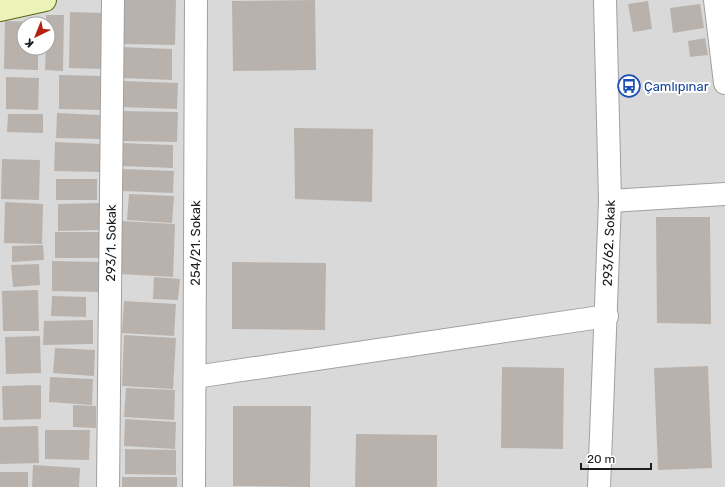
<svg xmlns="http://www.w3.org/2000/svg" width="725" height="487" viewBox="0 0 725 487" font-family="Rubik,sans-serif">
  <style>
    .residential { fill: #dad9d9; fill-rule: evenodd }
    .building { fill: #b9b2ac }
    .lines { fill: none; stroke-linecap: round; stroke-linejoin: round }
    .street-casing { stroke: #a0a0a0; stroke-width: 24 }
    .secondary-casing { stroke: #57680e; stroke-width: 24 }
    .street { stroke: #fff; stroke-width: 22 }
    .secondary { stroke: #ebf3ba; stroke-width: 22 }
    .labels { text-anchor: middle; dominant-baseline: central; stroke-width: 4; stroke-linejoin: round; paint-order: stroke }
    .transit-label { font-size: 13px; fill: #164399; stroke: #fff; text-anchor: start }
    .street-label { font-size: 13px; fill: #1c1c1c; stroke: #fff }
  </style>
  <rect width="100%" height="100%" fill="#eceae2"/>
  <!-- residential -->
  <path class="residential" d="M0 0H725V487H0ZM24 24H48V48H24Z"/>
  <!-- building -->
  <g class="building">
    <polygon points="124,0 176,0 175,45 123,44"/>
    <polygon points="315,0 316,70 233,71 232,1"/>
    <polygon points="648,1 652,29 633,32 628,4"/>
    <polygon points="700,4 704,28 673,33 670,8"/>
    <polygon points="70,12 103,13 102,69 69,68"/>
    <polygon points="46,15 64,15 63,71 45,70 46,48 48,48"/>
    <polygon points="5,21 39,22 39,24 24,24 24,48 38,48 38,70 4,69"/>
    <polygon points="705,38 708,55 690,57 688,41"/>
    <polygon points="121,47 172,49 172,80 121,78"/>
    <polygon points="59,75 101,76 100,110 59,109"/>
    <polygon points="6,77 39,78 38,110 6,109"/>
    <polygon points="122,81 178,83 177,109 121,107"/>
    <polygon points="121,111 178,112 177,142 121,141"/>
    <polygon points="57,113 100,115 100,139 56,138"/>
    <polygon points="8,114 43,114 43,133 7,132"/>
    <polygon points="294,128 373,129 372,202 295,199"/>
    <polygon points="55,142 102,144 101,172 54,171"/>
    <polygon points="120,143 173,145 173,168 120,166"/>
    <polygon points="2,159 40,160 39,200 1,199"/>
    <polygon points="122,169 174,171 173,193 122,191"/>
    <rect x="56" y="179" width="41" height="21"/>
    <polygon points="129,194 174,196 172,223 127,220"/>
    <polygon points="5,202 43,204 42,244 4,243"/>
    <polygon points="100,203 100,230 58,231 58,204"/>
    <polygon points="656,217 710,217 711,324 657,323"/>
    <polygon points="122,221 175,224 173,277 120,274"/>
    <rect x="55" y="232" width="49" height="26"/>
    <polygon points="43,245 44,260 12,262 12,246"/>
    <polygon points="52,261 100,262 100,292 52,291"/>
    <polygon points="232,262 326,263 325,330 232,329"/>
    <polygon points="39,264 40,285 13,287 11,265"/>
    <polygon points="154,277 180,279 178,300 153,299"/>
    <polygon points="38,290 39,331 3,331 2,291"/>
    <polygon points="52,296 86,297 86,317 51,316"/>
    <polygon points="124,301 176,304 174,336 122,333"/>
    <polygon points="93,320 93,344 43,345 44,321"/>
    <polygon points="124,335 176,338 173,389 122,386"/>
    <polygon points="40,336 41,373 6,374 5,337"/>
    <polygon points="55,348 95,350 94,376 53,373"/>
    <polygon points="708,366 712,468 658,470 654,368"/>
    <polygon points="502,367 564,368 563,449 501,448"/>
    <polygon points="50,377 93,379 92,405 49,402"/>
    <polygon points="41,385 41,419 3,420 2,386"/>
    <polygon points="126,388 175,390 174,420 124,417"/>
    <polygon points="73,405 96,406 96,428 73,427"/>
    <polygon points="233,406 311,406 310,487 233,486"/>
    <polygon points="125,419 176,422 175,449 124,446"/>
    <polygon points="38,426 39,463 0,464 0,427"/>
    <polygon points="45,430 90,430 89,460 45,459"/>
    <polygon points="356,434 437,435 437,487 355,487"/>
    <polygon points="125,449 176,450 176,475 125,474"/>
    <polygon points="33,465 80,468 79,487 32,487"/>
    <rect x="0" y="472" width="28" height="15"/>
    <rect x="122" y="477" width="55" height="10"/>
  </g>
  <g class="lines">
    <!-- street casing -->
    <g class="street-casing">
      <g id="street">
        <polyline points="715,0 725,83"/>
        <polyline points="610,201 725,194"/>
        <polyline points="195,377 607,316"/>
        <path id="s1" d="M108 487 113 0"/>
        <path id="s2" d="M194 487 196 0"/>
        <path id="s3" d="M599 487 610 201 605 0"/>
      </g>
    </g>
    <!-- secondary casing -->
    <g class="secondary-casing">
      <polyline id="secondary" points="0,10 45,0"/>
    </g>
    <!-- street -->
    <use href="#street" class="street"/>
    <!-- secondary -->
    <use href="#secondary" class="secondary"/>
  </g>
  <!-- icons -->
  <defs>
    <g id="bus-ring" transform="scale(1.15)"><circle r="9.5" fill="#fff" stroke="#1a4fb4" stroke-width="1.5"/><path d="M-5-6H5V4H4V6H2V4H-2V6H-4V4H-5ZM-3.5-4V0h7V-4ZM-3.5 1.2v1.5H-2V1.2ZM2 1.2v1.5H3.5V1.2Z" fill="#1a4fb4"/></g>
  </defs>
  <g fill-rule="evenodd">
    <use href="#bus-ring" x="629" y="86"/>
  </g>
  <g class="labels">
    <!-- transit labels -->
    <g class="transit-label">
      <text x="644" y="86">Çamlıpınar</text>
    </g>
    <!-- street labels -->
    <g class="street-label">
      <text stroke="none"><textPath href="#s1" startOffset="244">293/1. Sokak</textPath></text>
      <text stroke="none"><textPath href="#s2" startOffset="244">254/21. Sokak</textPath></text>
      <text stroke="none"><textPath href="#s3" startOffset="244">293/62. Sokak</textPath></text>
    </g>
  </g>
  <!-- north arrow -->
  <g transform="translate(36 36) rotate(223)"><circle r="19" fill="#ffffff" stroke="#a4a4a4"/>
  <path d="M0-3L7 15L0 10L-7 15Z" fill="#b61f11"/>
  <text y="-6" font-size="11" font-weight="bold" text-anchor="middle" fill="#1c1c1c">K</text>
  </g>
  <!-- scale -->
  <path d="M581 463v6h70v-6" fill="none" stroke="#1c1c1c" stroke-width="2"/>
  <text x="587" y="463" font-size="12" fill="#1c1c1c" stroke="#ffffff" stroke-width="3" paint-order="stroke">20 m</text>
</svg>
